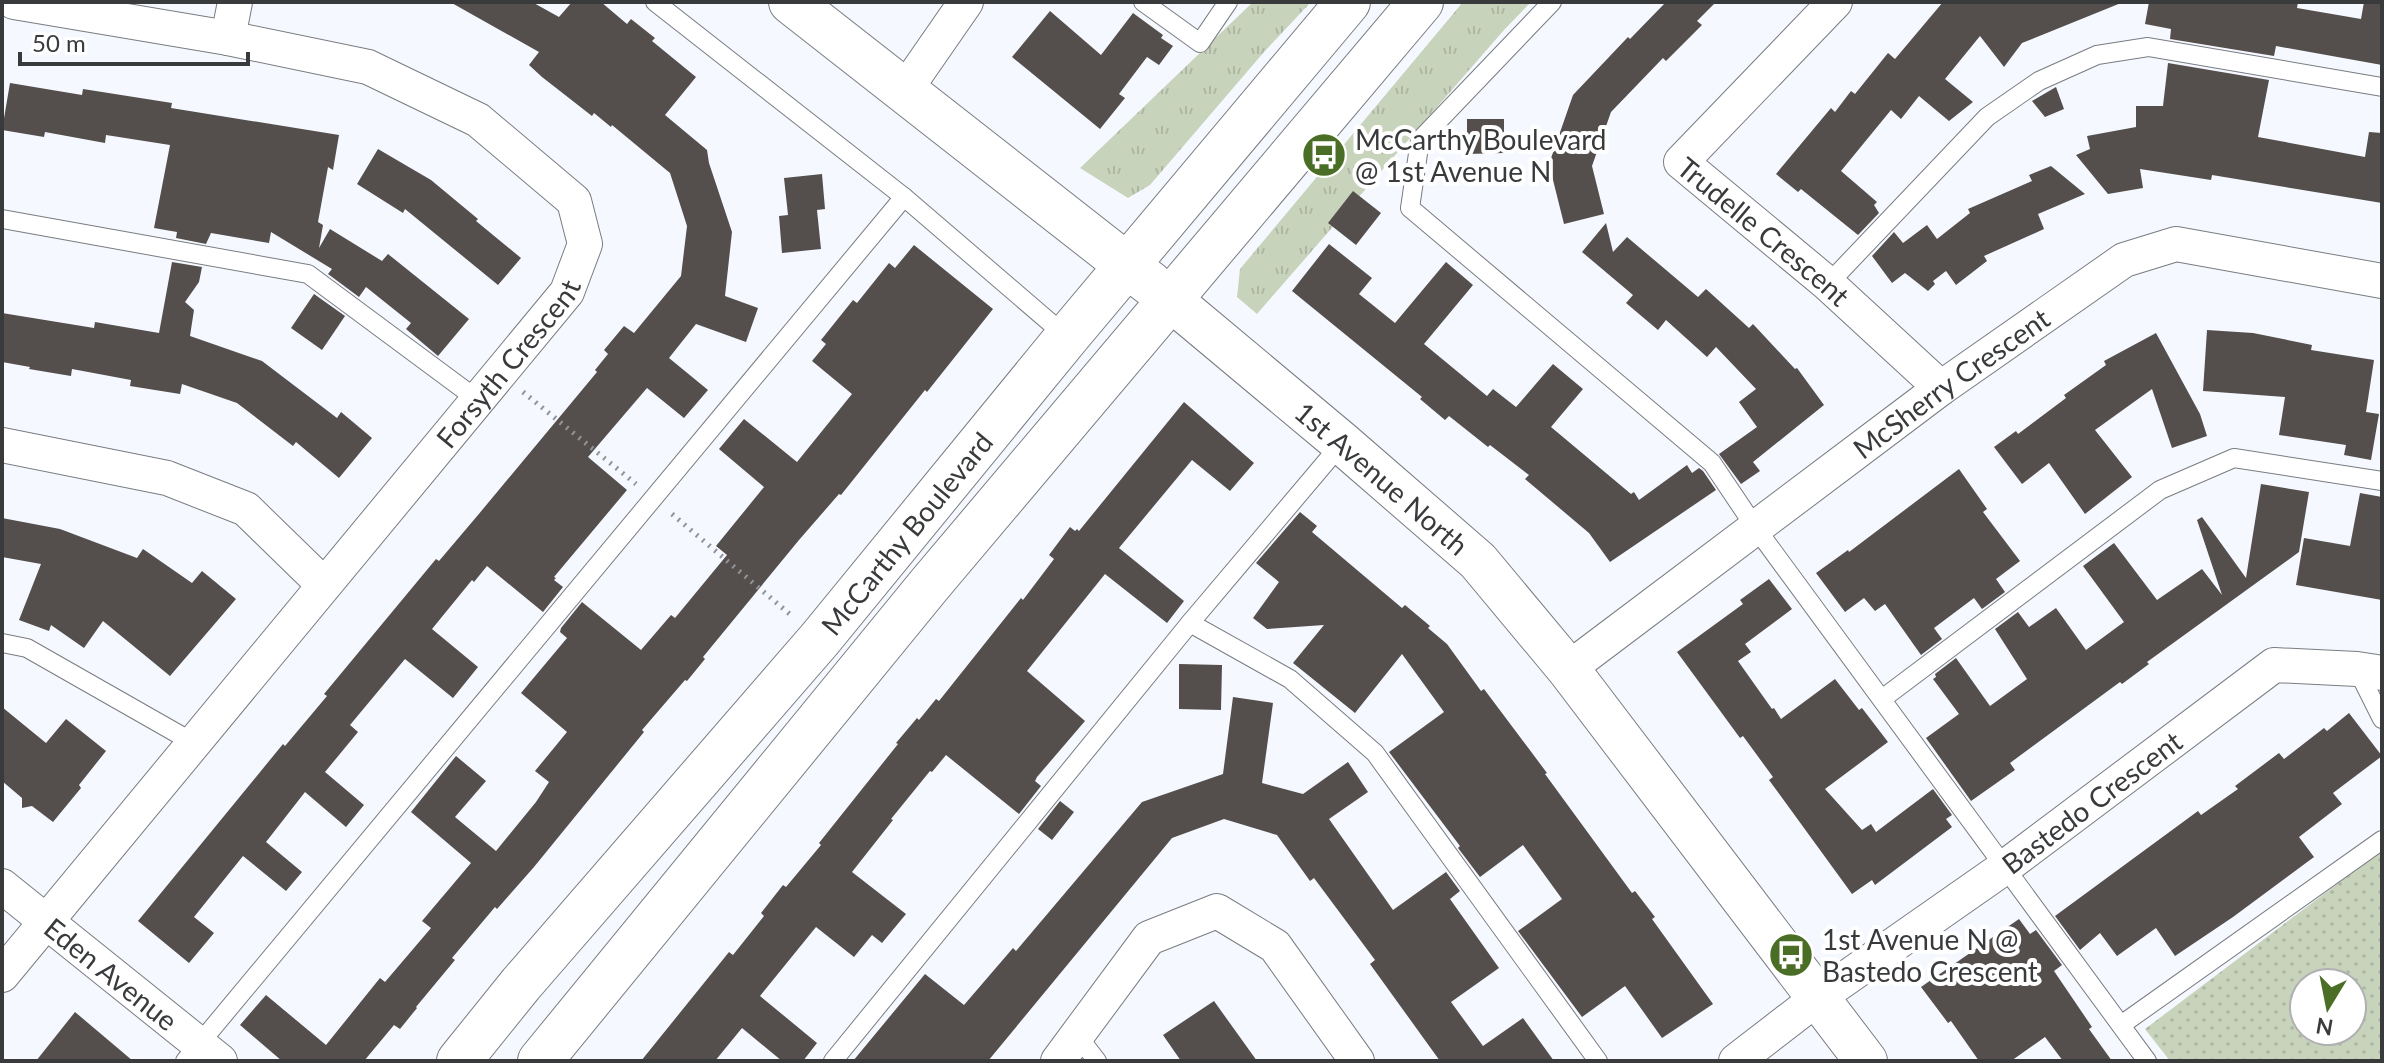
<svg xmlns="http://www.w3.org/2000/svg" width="2384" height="1063" viewBox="0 0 2384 1063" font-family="Lato,sans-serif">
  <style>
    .grass { fill: url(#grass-tufts) }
    .park { fill: url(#park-dots); fill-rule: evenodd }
    .building { fill: #544e4c }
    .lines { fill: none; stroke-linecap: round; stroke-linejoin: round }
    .service-casing { stroke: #797c81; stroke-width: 20 }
    .minor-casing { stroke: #797c81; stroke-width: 36 }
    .tertiary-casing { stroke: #797c81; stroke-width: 44 }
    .secondary-casing { stroke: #797c81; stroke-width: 46 }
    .path { stroke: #919498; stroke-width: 5; stroke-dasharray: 2 6; stroke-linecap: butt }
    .service { stroke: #fff; stroke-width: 18 }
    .minor { stroke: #fff; stroke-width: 34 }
    .tertiary { stroke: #fff; stroke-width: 42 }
    .secondary { stroke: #fff; stroke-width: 44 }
    .labels { text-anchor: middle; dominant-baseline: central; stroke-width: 8; stroke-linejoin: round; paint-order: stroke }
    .poi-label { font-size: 28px; fill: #383a3c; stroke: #fff; text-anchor: start }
    .street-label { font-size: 28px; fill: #383a3c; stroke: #fff }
  </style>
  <defs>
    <pattern id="grass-tufts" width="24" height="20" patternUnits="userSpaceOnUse" patternTransform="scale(2)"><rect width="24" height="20" fill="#c8d3bc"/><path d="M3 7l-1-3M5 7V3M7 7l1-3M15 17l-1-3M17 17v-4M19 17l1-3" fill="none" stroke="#adb6a2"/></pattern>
    <pattern id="park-dots" width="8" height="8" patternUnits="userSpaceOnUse" patternTransform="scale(2)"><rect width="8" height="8" fill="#c8d3bc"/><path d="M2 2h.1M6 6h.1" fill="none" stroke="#adb6a2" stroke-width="1.8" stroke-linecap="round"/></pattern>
  </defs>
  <rect width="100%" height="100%" fill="#f5f9ff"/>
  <!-- grass -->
  <g class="grass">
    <polygon points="1253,2 1311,2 1264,52 1150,185 1128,198 1080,168"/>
    <polygon points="1463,2 1531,2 1504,30 1257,314 1237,297 1240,269"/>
  </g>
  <!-- park -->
  <path class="park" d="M2382 850V1061H2170L2145 1029ZM2304 983H2352V1031H2304Z"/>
  <!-- building -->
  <g class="building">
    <polygon points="450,2 532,2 559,17 572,2 601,2 627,24 631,19 655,38 652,41 696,77 665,115 707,150 709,163 732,232 725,296 758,308 746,342 696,324 669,358 708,390 684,418 647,388 588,457 627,490 554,577 556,578 554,580 563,587 543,612 487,566 474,582 472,580 432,629 478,667 453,698 405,659 350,725 358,732 325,772 364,805 346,827 305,792 266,842 302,872 286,891 243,856 194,917 214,933 189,963 138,921 283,744 285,746 327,696 324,694 436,559 439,561 478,515 597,372 595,370 608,354 604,350 624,326 634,333 681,276 687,226 670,173 612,125 611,127 594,113 592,116 542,77 529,65 539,52"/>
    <polygon points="1666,2 1716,2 1697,21 1702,25 1666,61 1663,58 1611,112 1592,166 1604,214 1564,224 1549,164 1573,95 1628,37 1630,39"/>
    <polygon points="1943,2 2121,3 2022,43 2004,67 1980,36 1945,79 1973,102 1949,121 1919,96 1901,119 1891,110 1841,171 1877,202 1874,205 1879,213 1858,235 1801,189 1798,192 1776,174 1831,108 1835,112 1851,91 1855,94 1888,53 1895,59"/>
    <polygon points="2149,2 2298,2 2297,8 2361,19 2364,2 2382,2 2382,65 2276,46 2274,56 2170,39 2171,29 2145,24"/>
    <polygon points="1050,11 1101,55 1133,13 1163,35 1161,38 1173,46 1159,65 1147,57 1119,94 1125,98 1100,129 1012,57"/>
    <polygon points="2168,63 2269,80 2258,137 2365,157 2369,132 2382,133 2382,203 2212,175 2211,180 2140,169 2143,188 2108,194 2076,155 2090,149 2087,136 2136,127 2136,106 2163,106"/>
    <polygon points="10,83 82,95 83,89 172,103 171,108 339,135 333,170 328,167 318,222 323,225 319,248 330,229 382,261 388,254 469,319 438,356 406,329 411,323 366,287 359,297 328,274 332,269 271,232 269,243 211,233 206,244 176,238 177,232 154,228 170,145 106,135 105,143 45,132 44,137 2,130"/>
    <polygon points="2056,87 2064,109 2045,117 2032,101"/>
    <polygon points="1467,119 1504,119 1504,153 1467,154"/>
    <polygon points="378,149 431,180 478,219 476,221 521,258 498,285 405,209 403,213 357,184"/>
    <polygon points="2051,166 2085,194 2038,214 2044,229 1984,256 1987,261 1956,285 1946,271 1933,281 1935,284 1928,291 1905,273 1892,283 1872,256 1894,232 1903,243 1927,225 1937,239 1970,213 1968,209 2032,181 2029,175"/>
    <polygon points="822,174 825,209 817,210 821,249 782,253 779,216 788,215 784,178"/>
    <polygon points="1353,191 1381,213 1356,245 1328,223"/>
    <polygon points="1606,223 1613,252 1627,237 1698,297 1706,289 1749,328 1753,324 1795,369 1797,368 1824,405 1753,462 1760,471 1741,484 1719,454 1757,427 1739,402 1756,389 1716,347 1707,357 1666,320 1658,330 1626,303 1633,295 1582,252"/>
    <polygon points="1329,244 1372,278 1359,294 1395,323 1446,262 1473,285 1424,344 1487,396 1493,389 1516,407 1553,364 1583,389 1551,427 1631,494 1634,492 1639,500 1687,465 1692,473 1699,468 1703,471 1716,490 1610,562 1589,533 1525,479 1529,475 1490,445 1488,447 1449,416 1445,420 1420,399 1422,397 1292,291"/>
    <polygon points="914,245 993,309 927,392 925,390 841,495 839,494 799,540 703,657 705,659 687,681 685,680 642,730 644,732 534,867 497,909 495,907 452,958 455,960 416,1007 417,1008 400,1029 394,1025 364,1061 282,1061 240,1025 266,995 326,1045 380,978 385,982 431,928 422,921 471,863 411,812 456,756 486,781 455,817 496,851 536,802 549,782 535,771 567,732 521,693 567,638 560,632 561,628 582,602 641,650 671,615 675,618 727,555 716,546 764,487 719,449 744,419 797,462 852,394 812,361 826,344 821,340 853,300 857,303 889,263 895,268"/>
    <polygon points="172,262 202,267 199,282 185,302 194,310 190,336 262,361 337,418 341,412 372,438 339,478 296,442 293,446 237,403 182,384 180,394 130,386 131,380 72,369 71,376 29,369 30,367 2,362 2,313 94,328 95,322 159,333"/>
    <polygon points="314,294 345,316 322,350 291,328"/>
    <polygon points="2207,330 2253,333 2312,345 2311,350 2374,360 2366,412 2379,414 2371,460 2344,455 2346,445 2279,435 2285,397 2203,391"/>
    <polygon points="2156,333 2200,414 2207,436 2172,448 2152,389 2095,430 2132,477 2085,514 2049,463 2022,484 1994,447 2016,431 2018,434 2066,398 2064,395 2106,365 2104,361"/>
    <polygon points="1184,402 1254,463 1230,491 1192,460 1119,548 1184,601 1167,623 1105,574 1027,671 1085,721 1037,777 1035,781 1041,786 1019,814 946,755 932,772 930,771 891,819 893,820 852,872 906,914 882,943 872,935 854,957 816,927 760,996 817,1043 803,1061 782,1061 742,1028 715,1061 641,1061 729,952 733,955 764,916 761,913 783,885 786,887 821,845 819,843 898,744 896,743 917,718 919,720 936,699 939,701 1021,598 1023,600 1054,559 1049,555 1070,527 1075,531 1077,529 1079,531"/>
    <polygon points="1959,469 1987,509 1983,512 2020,561 1996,579 2005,592 1982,609 1974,598 1934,628 1942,639 1921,655 1885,604 1875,611 1864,598 1845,612 1816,573 1848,550 1849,552"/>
    <polygon points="2261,484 2309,492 2299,552 2147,662 2149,664 2122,684 2120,682 2010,763 2015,770 1971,801 1926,738 1959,714 1933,679 1936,677 1935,674 1956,658 1990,706 2027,679 1995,629 2018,612 2029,627 2056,608 2086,650 2124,622 2083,566 2114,543 2157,600 2202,569 2222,595 2197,520 2202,517 2246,578"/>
    <polygon points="2360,493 2382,497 2382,600 2296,585 2304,538 2350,546"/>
    <polygon points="1300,512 1317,526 1312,532 1402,608 1405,605 1430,626 1428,628 1447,644 1481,691 1484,689 1547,773 1545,774 1632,893 1635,891 1655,917 1652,919 1713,1004 1662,1038 1625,986 1582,1017 1518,931 1562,899 1523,845 1480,877 1458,848 1460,846 1389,752 1444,712 1402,654 1355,713 1293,663 1324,625 1267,629 1253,618 1279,582 1256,563"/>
    <polygon points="2,518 60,529 137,558 143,549 192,583 202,571 236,599 170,676 103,621 84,648 51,625 49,631 19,620 41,564 2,557"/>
    <polygon points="1769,579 1792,609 1745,644 1751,652 1738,661 1772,709 1774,708 1781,719 1835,679 1859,710 1862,708 1888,742 1825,789 1862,830 1871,824 1876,832 1933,789 1952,815 1946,819 1952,827 1875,885 1872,880 1852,894 1769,780 1773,777 1743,736 1740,738 1677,652 1743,604 1740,600"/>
    <polygon points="1179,664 1222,665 1221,710 1179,709"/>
    <polygon points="1233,697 1273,703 1262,783 1303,794 1348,762 1368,792 1329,819 1393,910 1446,872 1460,891 1450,899 1499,968 1451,1002 1483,1046 1523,1018 1554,1061 1440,1061 1370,964 1375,960 1314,878 1310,881 1277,835 1224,819 1172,838 988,1061 853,1061 925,974 964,1005 1013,948 1016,951 1142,802 1223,774"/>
    <polygon points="2,707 46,743 66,719 106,751 79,785 81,788 53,822 32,806 22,808 22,798 2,781"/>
    <polygon points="2349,713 2382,756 2333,793 2342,804 2299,837 2314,857 2233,917 2175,956 2156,928 2117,956 2100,933 2080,950 2055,916 2198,811 2201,815 2238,789 2235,786 2279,753 2284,759 2324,728 2327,731"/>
    <polygon points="1060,801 1074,812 1052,840 1038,829"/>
    <polygon points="2019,919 2030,934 2036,930 2062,965 2054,971 2092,1027 2089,1029 2112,1061 2063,1061 2045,1037 2011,1061 1979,1061 1951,1021 1948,1023 1921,987"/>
    <polygon points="1214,1001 1257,1061 1181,1061 1163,1035"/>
    <polygon points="75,1012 133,1061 36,1061"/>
  </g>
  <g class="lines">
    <!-- service casing -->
    <g class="service-casing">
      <g id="service">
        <polyline points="655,2 904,197 1067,337"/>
        <polyline points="1143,2 1200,43 1228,2"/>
        <polyline points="1552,2 1420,140 1410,208 1712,463 1755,527 2147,1061"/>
        <polyline points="2,219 308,274 478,400"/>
        <polyline points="1828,284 1987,117 2039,81 2097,55 2148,47 2382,87"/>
        <polyline points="1190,623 1290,679 1375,753 1598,1061"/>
        <polyline points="2,643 27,648 194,743"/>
        <polyline points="2357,669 2382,719"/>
        <polyline points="1882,699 2160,490 2234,458 2382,481"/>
        <polyline points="2121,1025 2382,840"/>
        <polyline points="1077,1035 1097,1061"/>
        <polyline points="185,1061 904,197"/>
        <polyline points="833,1061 1190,623 1342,443"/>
      </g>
    </g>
    <!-- minor casing -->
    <g class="minor-casing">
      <g id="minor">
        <path id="s1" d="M1835 2 1681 162 1828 284 1941 388"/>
        <polyline points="228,38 235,2"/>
        <polyline points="905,90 966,2"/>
        <polyline points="2,445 167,478 246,509 324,585"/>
        <path id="s2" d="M1568 669 1941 388 2124 260 2176 244 2382 281"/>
        <path id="s3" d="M2 886 220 1061"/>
        <path id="s4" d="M2 975 567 292 585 244 574 201 478 120 368 67 228 38 14 2"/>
        <polyline points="1058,1061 1149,938 1217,911 1275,946 1357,1061"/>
        <path id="s5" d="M1736 1061 1819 997 2005 867 2274 665 2357 669 2382 673"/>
      </g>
    </g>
    <!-- tertiary casing -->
    <g class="tertiary-casing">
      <g id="tertiary">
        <path id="s6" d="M1171 300 1342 443 1478 561 1568 669 1866 1061"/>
      </g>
    </g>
    <!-- secondary casing -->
    <g class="secondary-casing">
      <g id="secondary">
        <polyline points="791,2 1151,284"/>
        <path id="s7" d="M459 1061 521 984 820 639 1067 337 1348 2"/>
        <polyline points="540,1061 930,584 1421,2"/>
      </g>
    </g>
    <!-- path -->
    <g class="path">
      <polyline points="523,392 636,484"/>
      <polyline points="672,514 792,616"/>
    </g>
    <!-- service -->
    <use href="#service" class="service"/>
    <!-- minor -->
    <use href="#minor" class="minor"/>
    <!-- tertiary -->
    <use href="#tertiary" class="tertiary"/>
    <!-- secondary -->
    <use href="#secondary" class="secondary"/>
  </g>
  <!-- icons -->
  <defs>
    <g id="bus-disc" transform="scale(2.3)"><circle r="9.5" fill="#4b6e26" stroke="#fff"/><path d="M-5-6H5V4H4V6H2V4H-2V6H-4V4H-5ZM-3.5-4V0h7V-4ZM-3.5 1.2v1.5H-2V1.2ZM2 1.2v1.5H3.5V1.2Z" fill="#fff"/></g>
  </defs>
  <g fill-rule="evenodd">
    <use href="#bus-disc" x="1324" y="155"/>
    <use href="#bus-disc" x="1791" y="955"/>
  </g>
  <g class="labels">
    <!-- poi labels -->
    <g class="poi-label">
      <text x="1355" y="139">McCarthy Boulevard<tspan x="1355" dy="32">@ 1st Avenue N</tspan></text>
      <text x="1822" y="939">1st Avenue N @<tspan x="1822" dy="32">Bastedo Crescent</tspan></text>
    </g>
    <!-- street labels -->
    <g class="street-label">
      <text stroke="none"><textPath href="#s1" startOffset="330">Trudelle Crescent</textPath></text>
      <text stroke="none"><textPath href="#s4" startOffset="794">Forsyth Crescent</textPath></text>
      <text stroke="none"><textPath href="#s2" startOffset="478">McSherry Crescent</textPath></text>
      <text stroke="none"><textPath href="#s6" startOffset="276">1st Avenue North</textPath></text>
      <text stroke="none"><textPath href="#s7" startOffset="692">McCarthy Boulevard</textPath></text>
      <text stroke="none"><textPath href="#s5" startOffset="440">Bastedo Crescent</textPath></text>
      <text stroke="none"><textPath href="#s3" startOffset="140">Eden Avenue</textPath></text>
    </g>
  </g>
  <!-- border -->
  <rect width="2384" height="1063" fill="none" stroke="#383a3c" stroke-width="8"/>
  <!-- north arrow -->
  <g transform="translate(2328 1007) rotate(190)"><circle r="38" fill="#ffffff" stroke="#afb0b1" stroke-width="2"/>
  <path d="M0-6L14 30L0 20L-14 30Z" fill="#4b6e26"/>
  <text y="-12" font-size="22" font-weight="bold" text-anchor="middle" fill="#383a3c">N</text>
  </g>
  <!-- scale -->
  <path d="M20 52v12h228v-12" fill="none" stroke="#383a3c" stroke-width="4"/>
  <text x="32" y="52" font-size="24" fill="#383a3c" stroke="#ffffff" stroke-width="6" paint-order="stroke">50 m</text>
</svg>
